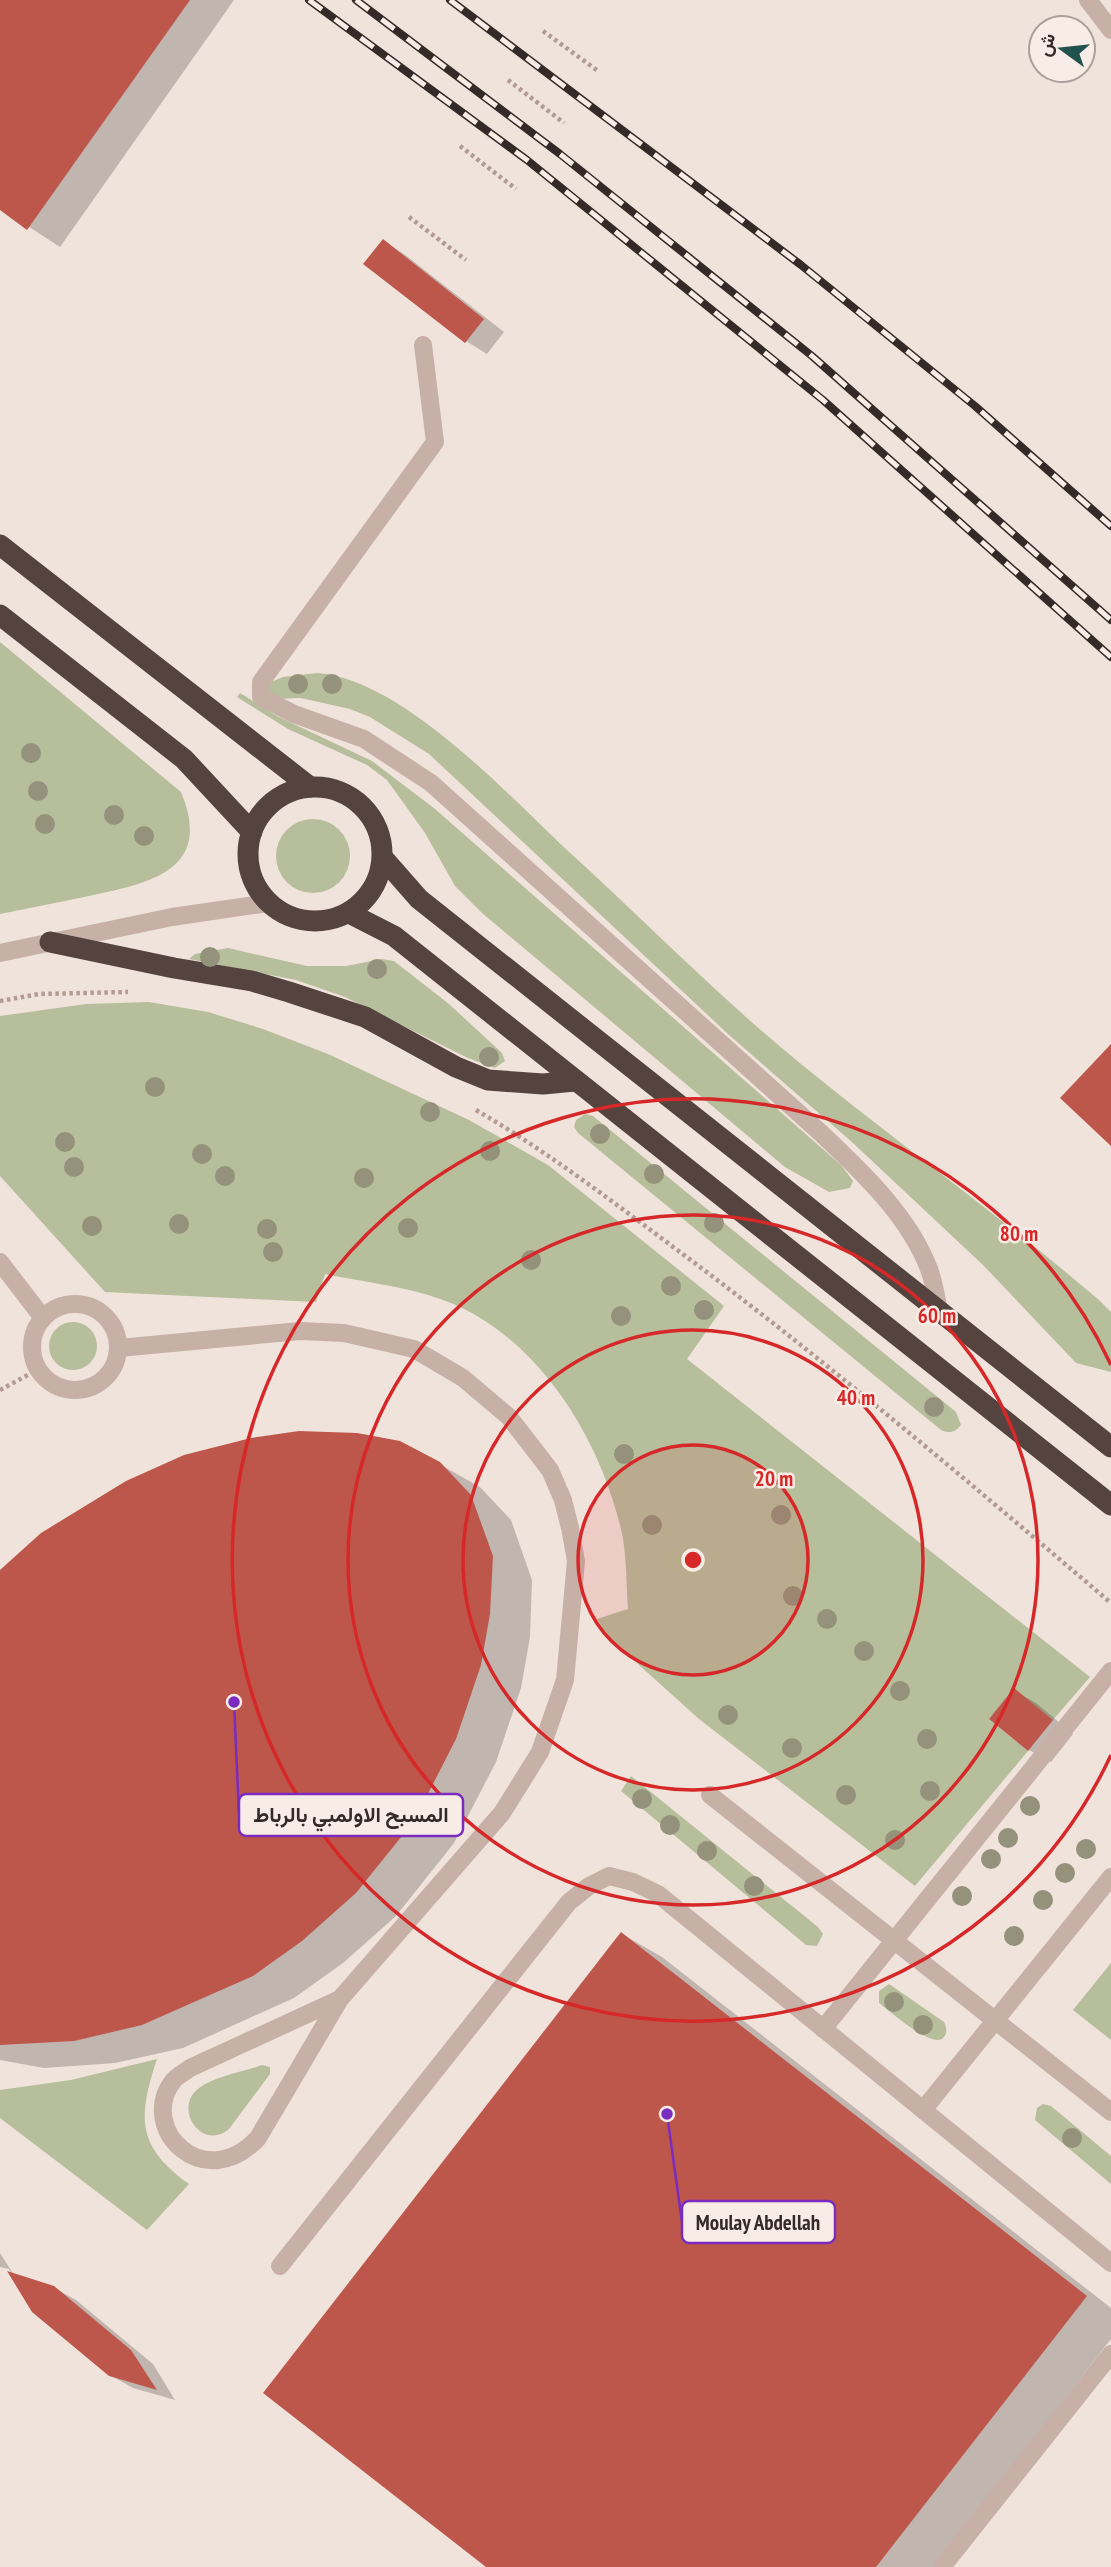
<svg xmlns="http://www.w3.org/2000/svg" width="1111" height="2567" viewBox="0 0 1111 2567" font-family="'PT Sans Narrow',Vazirmatn,sans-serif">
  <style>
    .green { fill: #b7be9c }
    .shadow { fill: #0003 }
    .building { fill: #be574b }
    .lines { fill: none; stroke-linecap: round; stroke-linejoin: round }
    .path { stroke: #b29b92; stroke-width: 4.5; stroke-dasharray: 3.5 3.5; stroke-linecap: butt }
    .minor { stroke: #c7b1a7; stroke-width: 18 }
    .highway { stroke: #54433f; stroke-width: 21 }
    .rail-casing { stroke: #342a27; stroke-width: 8 }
    .rail { stroke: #f8ede6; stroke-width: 5; stroke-dasharray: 16; stroke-linecap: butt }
    .tree { fill: #94927b }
    .ring { fill: none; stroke: #d62828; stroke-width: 3.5 }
    .centre { fill: #d62828; stroke: #f8ede6; stroke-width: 3.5 }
    .ring-label { font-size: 21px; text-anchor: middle; font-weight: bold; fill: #d62828; stroke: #f8ede6; stroke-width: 5; stroke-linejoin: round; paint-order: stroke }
    .leader { fill: none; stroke: #7b2cbf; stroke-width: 2.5 }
    .callout-dot { fill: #7b2cbf; stroke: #f8ede6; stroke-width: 2.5 }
    .callout { fill: #f8ede6; stroke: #7b2cbf; stroke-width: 2.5 }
    .callout-label { font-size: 21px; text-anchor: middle; font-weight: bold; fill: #342a27 }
  </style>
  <rect width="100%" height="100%" fill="#f0e3db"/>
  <!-- green -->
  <g class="green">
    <path d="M0 642 181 792C214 871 149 883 89 896 60 902 30 908 0 914Z"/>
    <path d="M317 673C402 679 507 794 567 850 645 921 720 998 801 1064 899 1144 1003 1218 1099 1300L1111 1312V1372L1076 1363 984 1266 853 1143 728 1034 429 754 370 717 350 709 301 698 274 699 268 688 271 682 283 677Z"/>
    <polygon points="240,693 277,716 372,761 435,809 841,1165 853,1181 850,1188 829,1192 785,1167 482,913 455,886 425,833 387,780 367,765 288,729 237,697"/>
    <circle cx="313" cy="856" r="37"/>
    <polygon points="228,948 307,966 346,966 382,959 394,961 449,1004 502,1053 505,1061 495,1068 468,1058 345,997 296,980 189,959 195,954"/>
    <path d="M149 1002 208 1012 263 1029 328 1054 469 1120 548 1165 724 1306 687 1359 1090 1677 1053 1720 1014 1689 989 1719 1028 1751 915 1886 699 1719 608 1637 597 1619 628 1609C626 1583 627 1554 621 1529 600 1441 544 1347 460 1307 420 1288 369 1283 325 1274L316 1302 105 1292 0 1176V1016L86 1004Z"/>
    <path d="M585 1114 593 1116 956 1412 961 1425C955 1432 950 1434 941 1430L578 1133 574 1127 576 1120Z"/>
    <circle cx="73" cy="1346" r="24"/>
    <polygon points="631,1776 818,1927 823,1934 817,1946 806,1945 621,1791"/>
    <polygon points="1111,1963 1111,2040 1073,2010"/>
    <path d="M889 1984 944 2022C946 2026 948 2032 944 2037 934 2051 890 2011 879 2003V1991Z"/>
    <path d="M157 2059C138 2117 136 2146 189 2184L147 2230 0 2118V2090L71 2080Z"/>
    <path d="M262 2065 270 2067V2074L229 2129C202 2152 172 2108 199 2088 215 2076 243 2072 262 2065Z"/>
    <polygon points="1043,2104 1051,2106 1111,2156 1111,2184 1035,2120 1037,2108"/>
  </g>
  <!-- shadow -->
  <g class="shadow">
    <polygon points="0,0 234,0 60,247 0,208"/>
    <polygon points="383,241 404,254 504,332 487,354 466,341"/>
    <polygon points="439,1464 480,1487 511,1520 532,1580 530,1637 521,1688 496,1762 454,1843 396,1916 343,1963 294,1998 183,2048 115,2063 44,2068 0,2060 0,1572"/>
    <polygon points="1014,1691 1036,1703 1073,1734 1051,1762 1029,1750"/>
    <polygon points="622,1934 662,1957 1111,2308 1111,2339 934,2567 489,2567"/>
    <polygon points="0,2253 14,2275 53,2287 76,2300 153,2364 175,2400 133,2388 110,2375 33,2310 9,2269 0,2267"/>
  </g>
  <!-- building -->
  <g class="building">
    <polygon points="0,0 190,0 27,230 0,210"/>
    <polygon points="383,239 484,319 465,343 363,264"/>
    <polygon points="1111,1044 1111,1146 1060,1098"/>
    <polygon points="299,1431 357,1433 400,1441 440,1462 471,1495 493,1556 490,1614 481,1665 456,1739 414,1821 356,1893 302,1941 253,1976 142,2025 74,2041 0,2045 0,1570 41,1533 126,1481 184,1455 251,1438"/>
    <polygon points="1014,1688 1053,1720 1028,1751 989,1719"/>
    <polygon points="621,1932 1087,2296 876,2567 486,2567 263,2393"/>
    <polygon points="7,2271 54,2286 131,2350 157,2390 109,2376 32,2312"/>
  </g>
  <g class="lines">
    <!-- path -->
    <g class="path">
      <polyline points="543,31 598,71"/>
      <polyline points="508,80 564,123"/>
      <polyline points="460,146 516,189"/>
      <polyline points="409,217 466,260"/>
      <polyline points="0,1001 39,994 128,992"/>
      <path d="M476 1110C548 1152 613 1202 680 1252 829 1363 970 1483 1111 1603"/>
      <polyline points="0,1390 39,1369"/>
    </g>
    <!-- minor -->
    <g class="minor">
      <polyline points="1088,0 1111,30"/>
      <path d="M423 345 435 442 261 682V697L294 714 364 739 431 783 822 1134C862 1172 909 1216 929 1269 934 1282 936 1297 939 1311"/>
      <polyline points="0,953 172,917 268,903"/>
      <polyline points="0,1262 43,1318"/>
      <circle cx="75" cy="1347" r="43"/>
      <path d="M119 1348 300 1331 344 1333 414 1349 463 1378 509 1417 550 1470 563 1500 570 1528 576 1561 565 1680 540 1752 502 1813 340 1999 258 2138C204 2196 137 2128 173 2081 177 2076 185 2072 190 2068L340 1999"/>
      <polyline points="710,1795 1111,2112"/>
      <polyline points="823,2029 1111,1671"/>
      <polyline points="923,2110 1111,1877"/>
      <polyline points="280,2266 569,1902 589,1886 609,1876 633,1882 658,1894 1111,2263"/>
      <polyline points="942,2567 1111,2354"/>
    </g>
    <!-- highway -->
    <g class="highway">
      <polyline points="0,545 310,787"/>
      <polyline points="0,615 184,759 252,832"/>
      <circle cx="315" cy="854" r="67"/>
      <polyline points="383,858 419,899 1111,1447"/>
      <polyline points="349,913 394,936 1111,1505"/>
      <polyline points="50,942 174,968 252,981 289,992 365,1017 456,1067 488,1080 543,1084 575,1081"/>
    </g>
    <!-- rail casing -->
    <g class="rail-casing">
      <g id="rail">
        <polyline points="309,0 527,160 823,400 1111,657"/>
        <polyline points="356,0 560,154 812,356 1111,620"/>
        <polyline points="450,0 801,265 975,406 1111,526"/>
      </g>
    </g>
    <!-- rail -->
    <use href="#rail" class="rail"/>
  </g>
  <!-- trees -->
  <g class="tree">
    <circle cx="298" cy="684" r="10"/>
    <circle cx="332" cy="684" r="10"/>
    <circle cx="31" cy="753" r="10"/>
    <circle cx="38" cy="791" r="10"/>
    <circle cx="114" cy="815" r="10"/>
    <circle cx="45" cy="824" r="10"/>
    <circle cx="144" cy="836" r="10"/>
    <circle cx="210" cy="957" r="10"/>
    <circle cx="377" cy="969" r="10"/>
    <circle cx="489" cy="1057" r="10"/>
    <circle cx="155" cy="1087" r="10"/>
    <circle cx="430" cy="1112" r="10"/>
    <circle cx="600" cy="1134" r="10"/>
    <circle cx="65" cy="1142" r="10"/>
    <circle cx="490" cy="1151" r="10"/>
    <circle cx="202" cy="1154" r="10"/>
    <circle cx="74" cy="1167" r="10"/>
    <circle cx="654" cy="1174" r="10"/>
    <circle cx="225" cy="1176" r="10"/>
    <circle cx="364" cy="1178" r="10"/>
    <circle cx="714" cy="1223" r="10"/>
    <circle cx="179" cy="1224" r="10"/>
    <circle cx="92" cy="1226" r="10"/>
    <circle cx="408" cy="1228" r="10"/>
    <circle cx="267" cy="1229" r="10"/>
    <circle cx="273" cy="1252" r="10"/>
    <circle cx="531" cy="1260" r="10"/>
    <circle cx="671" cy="1286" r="10"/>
    <circle cx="704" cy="1310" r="10"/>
    <circle cx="621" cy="1316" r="10"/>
    <circle cx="934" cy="1407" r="10"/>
    <circle cx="624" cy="1454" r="10"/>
    <circle cx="781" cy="1515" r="10"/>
    <circle cx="652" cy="1525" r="10"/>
    <circle cx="793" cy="1596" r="10"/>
    <circle cx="827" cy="1619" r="10"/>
    <circle cx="864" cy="1651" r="10"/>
    <circle cx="900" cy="1691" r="10"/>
    <circle cx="728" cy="1715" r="10"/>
    <circle cx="927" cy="1739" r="10"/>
    <circle cx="792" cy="1748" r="10"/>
    <circle cx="930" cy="1791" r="10"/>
    <circle cx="846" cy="1795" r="10"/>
    <circle cx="642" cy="1799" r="10"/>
    <circle cx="1030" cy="1806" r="10"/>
    <circle cx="670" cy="1825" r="10"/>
    <circle cx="1008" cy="1838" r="10"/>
    <circle cx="895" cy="1840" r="10"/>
    <circle cx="1086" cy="1849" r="10"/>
    <circle cx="707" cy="1851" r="10"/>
    <circle cx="991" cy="1859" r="10"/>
    <circle cx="1065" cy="1873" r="10"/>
    <circle cx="754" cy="1886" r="10"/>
    <circle cx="962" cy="1896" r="10"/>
    <circle cx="1043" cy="1900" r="10"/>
    <circle cx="1014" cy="1936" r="10"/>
    <circle cx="894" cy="2002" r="10"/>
    <circle cx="923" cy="2025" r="10"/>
    <circle cx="1072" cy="2138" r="10"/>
  </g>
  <!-- distance rings -->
  <circle cx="693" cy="1560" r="115" fill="#d62828" fill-opacity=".12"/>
  <g class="ring">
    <circle cx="693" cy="1560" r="115"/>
    <circle cx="693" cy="1560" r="230"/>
    <circle cx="693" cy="1560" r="345"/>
    <path d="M1111 1755A461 461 0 1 1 1111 1365"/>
  </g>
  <circle cx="693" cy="1560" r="10" class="centre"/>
  <g class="ring-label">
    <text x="1019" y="1241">80 m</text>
    <text x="937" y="1323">60 m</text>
    <text x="856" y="1405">40 m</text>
    <text x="774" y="1486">20 m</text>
  </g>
  <!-- callouts -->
  <path class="leader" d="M234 1702L239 1815M667 2114L682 2222"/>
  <g class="callout-dot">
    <circle cx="234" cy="1702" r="7"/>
    <circle cx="667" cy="2114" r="7"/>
  </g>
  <g class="callout">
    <rect x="239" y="1794" width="224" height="42" rx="7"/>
    <rect x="682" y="2201" width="153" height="42" rx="7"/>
  </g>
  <g class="callout-label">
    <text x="351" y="1822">المسبح الاولمبي بالرباط</text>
    <text x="758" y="2230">Moulay Abdellah</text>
  </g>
  <!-- north arrow -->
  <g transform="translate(1062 49) rotate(285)"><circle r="33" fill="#f8ede6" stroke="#aa9f9a" stroke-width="2"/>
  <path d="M0-5L12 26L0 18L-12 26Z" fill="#20524f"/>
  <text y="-10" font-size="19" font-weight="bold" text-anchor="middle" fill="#342a27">ش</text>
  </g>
</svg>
